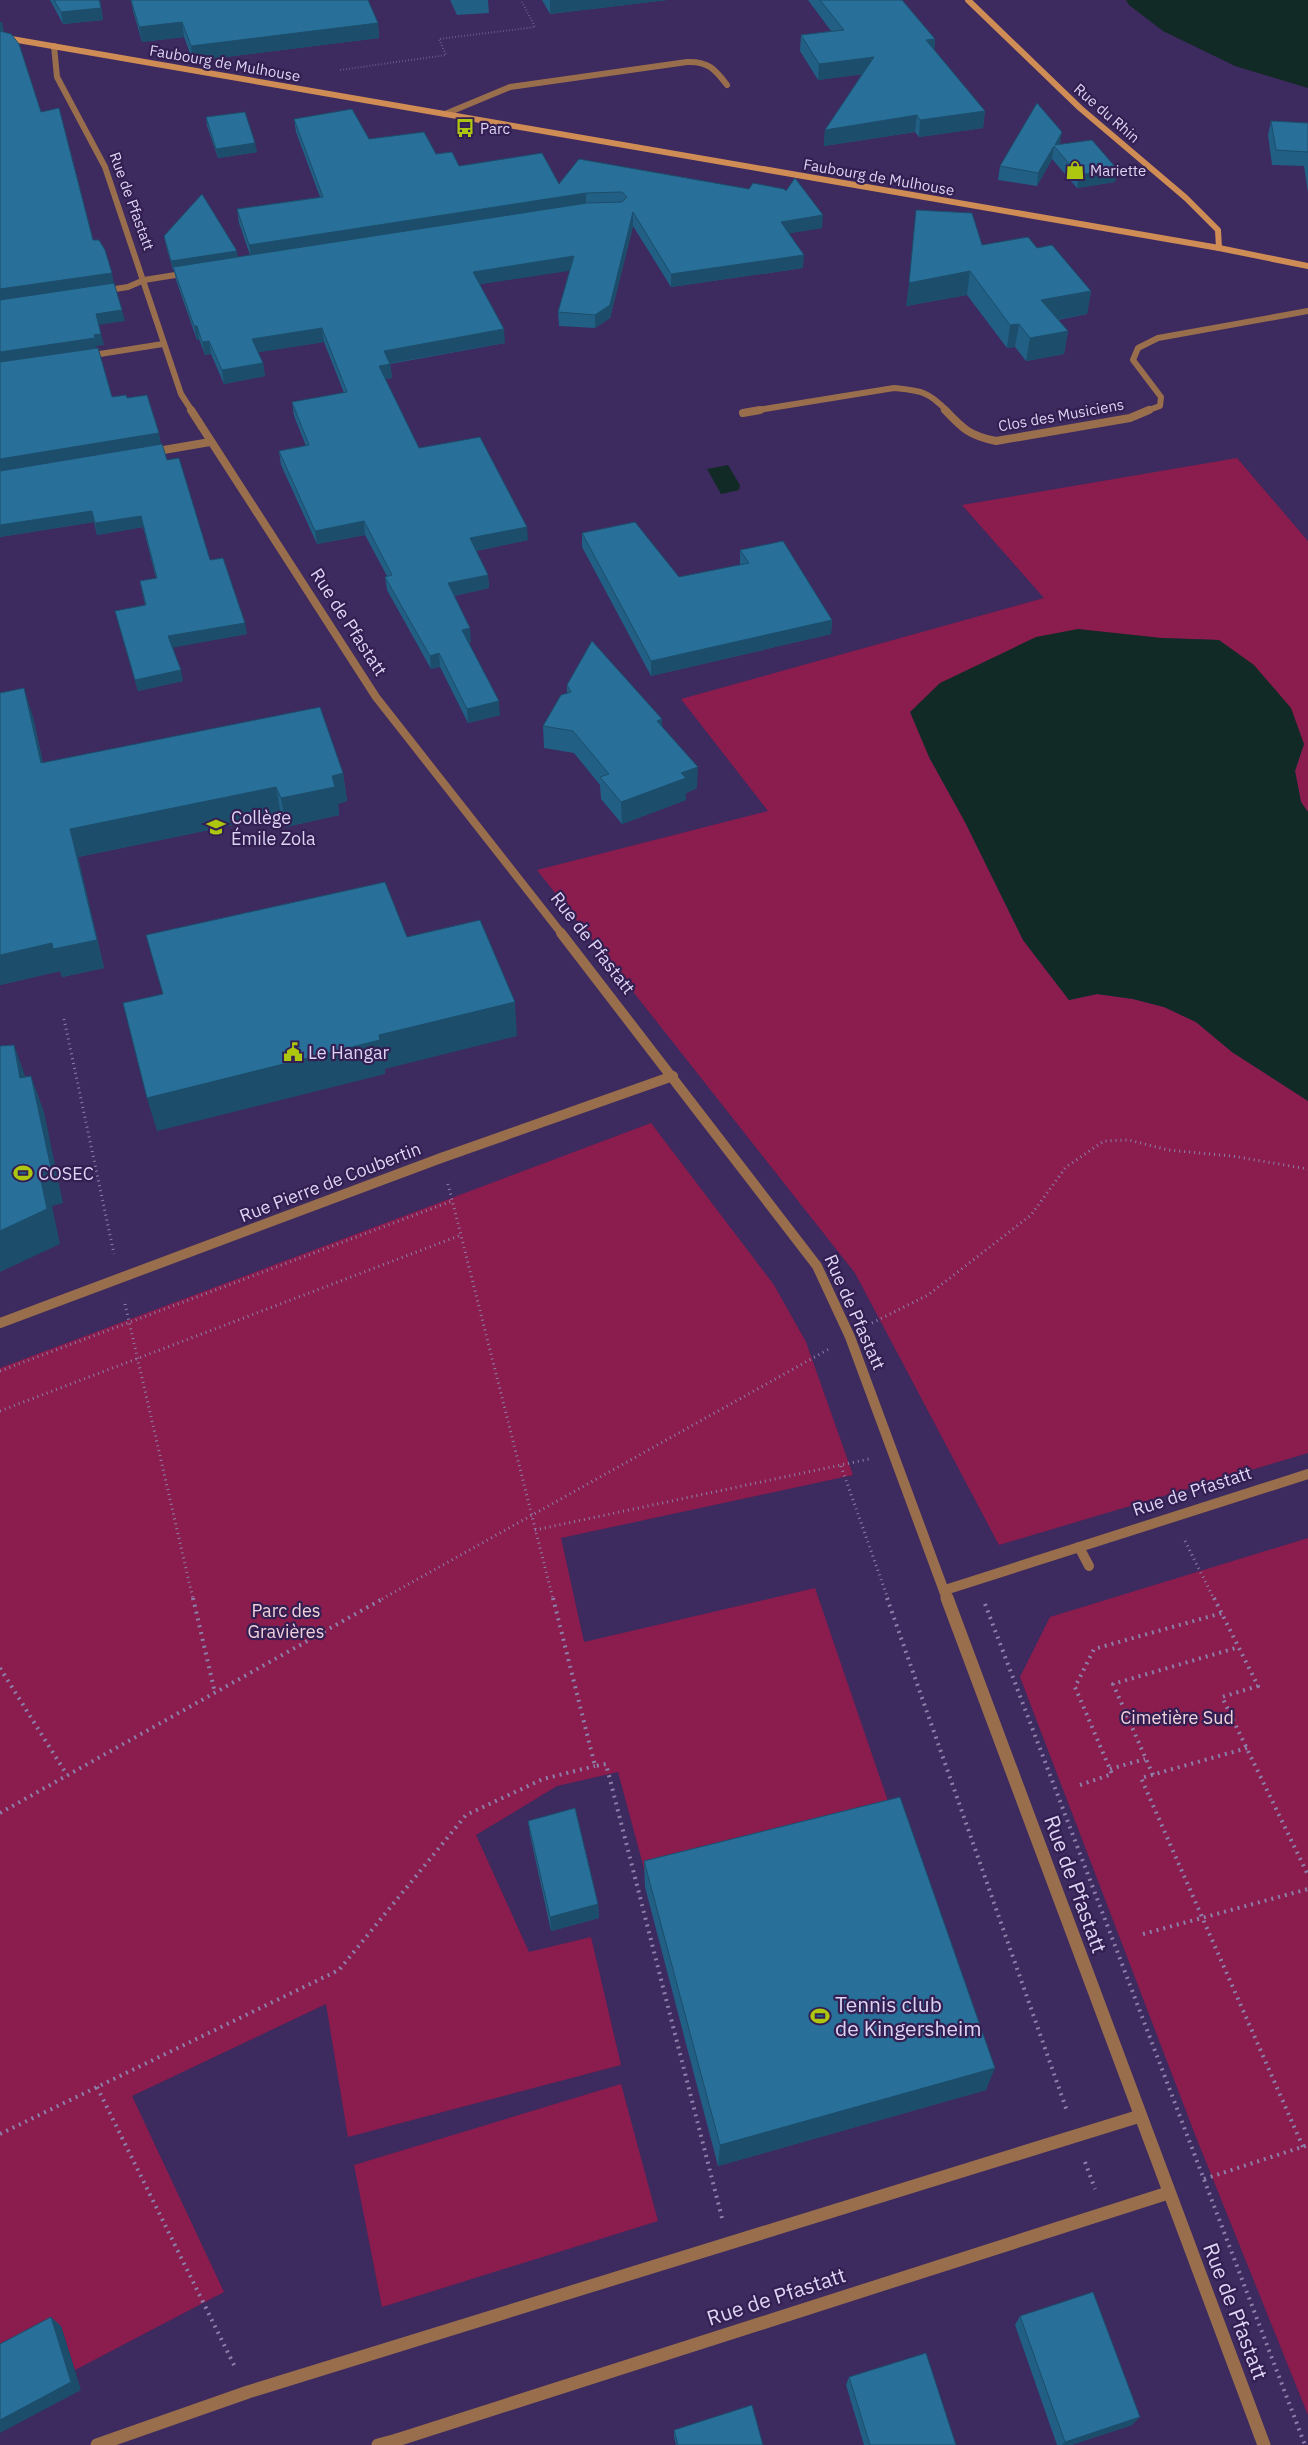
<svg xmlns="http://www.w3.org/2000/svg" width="1308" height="2445" viewBox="0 0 1308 2445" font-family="'IBM Plex Sans',sans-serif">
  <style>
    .green { fill: #8b1c4e }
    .water { fill: #122a25 }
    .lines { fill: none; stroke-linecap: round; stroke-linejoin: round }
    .path-far2 { stroke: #8d7fa9; stroke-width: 2; stroke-dasharray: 0.5 2.5; stroke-linecap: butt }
    .path-far1 { stroke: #8d7fa9; stroke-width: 3; stroke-dasharray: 1 4; stroke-linecap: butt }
    .path { stroke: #8d7fa9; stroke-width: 4; stroke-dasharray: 2 5; stroke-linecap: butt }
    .lane-far3 { stroke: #996e4d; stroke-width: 6 }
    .lane-far2 { stroke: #996e4d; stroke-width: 8 }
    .lane-far1 { stroke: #996e4d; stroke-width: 10 }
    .lane { stroke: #996e4d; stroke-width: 13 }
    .street-far3 { stroke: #996e4d; stroke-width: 6 }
    .street-far2 { stroke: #996e4d; stroke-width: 8 }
    .street-far1 { stroke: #996e4d; stroke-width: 10 }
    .street { stroke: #996e4d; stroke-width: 13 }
    .secondary { stroke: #cf8c55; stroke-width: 6 }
    .wall { fill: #225f84 }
    .shaded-wall { fill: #1c4e6b }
    .building { fill: #286f99; stroke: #1c4e6b }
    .labels { text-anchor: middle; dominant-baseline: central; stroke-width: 4.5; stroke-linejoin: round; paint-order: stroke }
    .far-street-label { font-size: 15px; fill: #ddd4f4; stroke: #331f52 }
    .far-poi-label { font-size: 15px; fill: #ddd4f4; stroke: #331f52; text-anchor: start }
    .street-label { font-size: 18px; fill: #ddd4f4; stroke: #331f52 }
    .poi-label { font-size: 18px; fill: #ddd4f4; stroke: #331f52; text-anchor: start }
    .park-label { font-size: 18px; fill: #f0d0d9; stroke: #331f52 }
    .near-street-label { font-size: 21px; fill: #ddd4f4; stroke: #331f52 }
    .near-poi-label { font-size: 21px; fill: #ddd4f4; stroke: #331f52; text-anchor: start }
  </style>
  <rect width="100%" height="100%" fill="#3d2a5e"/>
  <!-- green -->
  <g class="green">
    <polygon points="1237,458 1308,541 1308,812 1301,802 1295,771 1304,744 1219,640 1162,638 929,757 965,822 1023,940 1069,1000 1097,994 1133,999 1164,1007 1196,1022 1232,1052 1308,1101 1308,1453 999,1545 855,1273 537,870 768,811 681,699 1044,598 962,505"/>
    <polygon points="651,1123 774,1285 806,1342 853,1475 561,1538 584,1642 815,1588 891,1810 645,1872 618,1772 557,1786 476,1835 529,1952 591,1937 621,2065 348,2137 326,2004 132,2096 224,2292 75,2370 61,2326 0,2358 0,1368"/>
    <polygon points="1308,1538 1308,2415 1196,2137 1020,1677 1050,1617"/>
    <polygon points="621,2084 658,2221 382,2307 354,2165"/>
  </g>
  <!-- water -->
  <g class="water">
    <polygon points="1126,0 1308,0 1308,88 1235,66 1163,31 1129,5"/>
    <polygon points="728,465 740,485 739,490 721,494 707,469"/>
    <polygon points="1078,629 1162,638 1219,640 1254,665 1291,708 1304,744 1295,771 1301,802 1308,812 1308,1101 1232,1052 1196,1022 1164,1007 1133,999 1097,994 1069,1000 1023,940 965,822 929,757 910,712 940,683 1036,637"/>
  </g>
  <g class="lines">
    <!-- path-far2 -->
    <polyline class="path-far2" points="340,70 446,55 439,39 535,27 521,0"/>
    <!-- path-far1 -->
    <g class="path-far1">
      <polyline points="64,1019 114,1254"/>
      <polyline points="448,1184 553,1599"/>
      <polyline points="125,1304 193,1599"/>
      <polyline points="872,1323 928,1295 1031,1215 1066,1167 1104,1141 1129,1140 1168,1150 1232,1156 1308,1169"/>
      <polyline points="0,1371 452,1201"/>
      <polyline points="0,1411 461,1235"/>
      <polyline points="841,1466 888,1599"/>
      <polyline points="535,1530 869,1459"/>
      <polyline points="1185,1541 1214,1599"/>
      <polyline points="382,1599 829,1349"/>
    </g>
    <!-- path -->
    <g class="path">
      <polyline points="193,1598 215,1693"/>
      <polyline points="553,1598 595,1766 606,1764 722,2218"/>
      <polyline points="887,1598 1067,2111"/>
      <polyline points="1214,1598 1258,1686 1222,1697 1308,1875"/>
      <polyline points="985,1604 1305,2445"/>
      <polyline points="0,1668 67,1775"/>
      <polyline points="1247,1748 1141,1778 1303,2147"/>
      <polyline points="1110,1769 1145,1759"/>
      <polyline points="1153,1775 1113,1684 1239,1647"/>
      <polyline points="1080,1785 1112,1774 1075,1687 1094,1649 1222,1613"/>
      <polyline points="0,1813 384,1598"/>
      <polyline points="1143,1934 1308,1889"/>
      <polyline points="97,2087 236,2369"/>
      <polyline points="0,2134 339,1970 466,1815 543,1779 595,1766"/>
      <polyline points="1085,2162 1095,2189"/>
      <polyline points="1204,2179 1308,2145"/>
    </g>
    <!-- lane-far3 -->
    <g class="lane-far3">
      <path d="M752 411 894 388C921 391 928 391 947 411"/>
      <polyline points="1146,411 1160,406 1161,397 1133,360 1138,348 1158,338 1308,311"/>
    </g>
    <!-- lane-far2 -->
    <g class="lane-far2">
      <path d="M945 410C963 429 970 436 996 441L1130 418 1149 410"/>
      <polyline points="743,413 760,410"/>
    </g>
    <!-- lane-far1 -->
    <polyline class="lane-far1" points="1079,1547 1089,1566"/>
    <!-- lane -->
    <g class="lane">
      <polyline points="97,2445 248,2392 1140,2116"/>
      <polyline points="378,2445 397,2440"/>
    </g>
    <!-- street-far3 -->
    <g class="street-far3">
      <polyline points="54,46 57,77 105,167 181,394 192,411"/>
      <path d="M445 114 510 87 687 62C708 61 715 69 727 85"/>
      <polyline points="102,291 128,287 144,280 188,273"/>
      <polyline points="87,356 163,344"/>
    </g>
    <!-- street-far2 -->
    <g class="street-far2">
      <polyline points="191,410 376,697 562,934"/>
      <polyline points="152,452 210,442"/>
    </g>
    <!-- street-far1 -->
    <g class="street-far1">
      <polyline points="561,933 817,1266 850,1337 947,1599"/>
      <polyline points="0,1323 441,1158 673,1076"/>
      <polyline points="945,1590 1308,1474"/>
    </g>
    <!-- street -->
    <g class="street">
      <polyline points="947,1598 1264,2445"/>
      <polyline points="397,2440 1168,2193"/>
    </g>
    <!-- secondary -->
    <g class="secondary">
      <polyline points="968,0 1080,108 1186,198 1218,230 1219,248"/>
      <polyline points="0,37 1219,248 1308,266"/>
    </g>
  </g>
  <!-- wall -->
  <g class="wall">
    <polygon points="50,0 100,0 103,20 63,24"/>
    <polygon points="131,0 368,0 378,23 379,38 193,61 184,37 142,42 133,11"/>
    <polygon points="450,0 488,0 489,13 457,15"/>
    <polygon points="542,0 667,0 550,14"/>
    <polygon points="808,0 902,0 935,39 934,50 985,111 983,128 919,137 915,132 824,146 825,130 862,74 818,80 800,51 801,35 831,31"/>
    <polygon points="206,117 257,152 218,158 207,126"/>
    <polygon points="294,119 369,139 436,154 459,166 559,184 579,159 822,228 789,233 803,268 671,287 633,226 610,318 595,328 559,326 558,312 570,270 480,284 505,343 390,364 392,378 385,379 419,448 528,540 476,551 488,575 489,588 454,596 471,642 468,643 500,715 468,723 440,667 431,669 387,590 385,577 387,576 365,535 317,544 281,465 279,451 306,446 294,416 292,402 344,393 324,342 258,352 263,363 265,376 224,384 211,354 205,355 199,339 197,340 176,280 174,270 173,270 166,246 164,236 238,257 250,255 239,223 237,209 320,197 296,132"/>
    <polygon points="1271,121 1308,123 1308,193 1304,166 1272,165 1268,135"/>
    <polygon points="1060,144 1117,169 1115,182 1077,188 1052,159 1037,186 998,180 1000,166"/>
    <polygon points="982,245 1037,248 1091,291 1087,314 1058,320 1068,331 1064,354 1026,361 1015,347 1007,348 967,295 906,306"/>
    <polygon points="167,460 210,560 247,634 173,647 183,681 138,691 115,611 145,605 140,581 156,578 143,527 97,535 94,522 0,537 0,471"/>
    <polygon points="582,533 679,577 740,565 740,550 832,620 831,634 651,676 582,547"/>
    <polygon points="567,685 662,726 697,788 686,793 686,800 622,824 601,799 600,785 574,753 544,748 543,726 567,693"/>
    <polygon points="0,693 33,717 43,763 343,773 347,801 338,804 339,815 286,827 281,815 78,857 104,968 62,977 60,971 0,985"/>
    <polygon points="528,1821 598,1904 599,1918 551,1931 530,1835"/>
    <polygon points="644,1861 986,2090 718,2166 645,1887"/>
    <polygon points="1020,2316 1132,2425 1071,2445 1057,2445 1015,2325"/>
    <polygon points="849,2377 956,2445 864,2445 846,2385"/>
    <polygon points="674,2430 763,2445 676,2445 674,2437"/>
  </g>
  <!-- shaded-wall -->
  <g class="shaded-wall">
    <polygon points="100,0 103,20 63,24 61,12"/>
    <polygon points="550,0 667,0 550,14"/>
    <polygon points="0,22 2,22 4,33 0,33"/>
    <polygon points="182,22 184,37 142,42 139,27"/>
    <polygon points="378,23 379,38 193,61 191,46"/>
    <polygon points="935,39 934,55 926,40"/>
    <polygon points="874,57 873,73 818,80 819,64"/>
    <polygon points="985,111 983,128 919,137 920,120"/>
    <polygon points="917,115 915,132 824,146 825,130"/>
    <polygon points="1062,132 1060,145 1055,145"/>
    <polygon points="255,143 257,152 218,158 216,149"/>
    <polygon points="1054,146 1052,159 1037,186 1038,173"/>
    <polygon points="1117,169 1115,182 1077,188 1079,175"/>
    <polygon points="586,193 586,206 251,258 249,245"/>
    <polygon points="633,212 633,226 610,318 595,328 595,315"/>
    <polygon points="823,215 822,228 780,235 781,222"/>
    <polygon points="237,251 238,260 173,267 174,270 173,270 171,261"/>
    <polygon points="804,255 803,268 671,287 671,274"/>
    <polygon points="574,256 575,270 474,285 473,272"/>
    <polygon points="970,271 967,295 906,306 909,283"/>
    <polygon points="112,273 114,284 0,301 0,289"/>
    <polygon points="1091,291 1087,314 1038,323 1041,300"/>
    <polygon points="122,310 125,321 98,325 96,314"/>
    <polygon points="1019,324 1015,347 1007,348 1010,325"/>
    <polygon points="194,326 197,326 199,339 197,340"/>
    <polygon points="322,328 324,342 254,353 252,339"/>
    <polygon points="504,329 505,343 386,364 384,351"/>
    <polygon points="1068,331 1064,354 1026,361 1030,338"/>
    <polygon points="101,334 104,345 96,346 97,349 0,364 0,352"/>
    <polygon points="209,341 211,354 205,355 202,342"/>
    <polygon points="263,363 265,376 224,384 222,370"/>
    <polygon points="390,364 392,378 381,380 379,366"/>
    <polygon points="159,433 161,444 0,471 0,459"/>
    <polygon points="92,511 94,522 0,537 0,525"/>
    <polygon points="141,516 143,527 97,535 95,523"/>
    <polygon points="364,521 365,535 317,544 315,531"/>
    <polygon points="527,527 528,540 471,552 470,538"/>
    <polygon points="488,575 489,588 449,597 448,583"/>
    <polygon points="832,620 831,634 651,676 651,661"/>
    <polygon points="245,623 247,634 171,648 168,636"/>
    <polygon points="470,628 471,642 463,644 462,630"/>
    <polygon points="439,653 440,667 431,669 430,656"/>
    <polygon points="181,670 183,681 138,691 135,680"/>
    <polygon points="24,688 33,717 49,791 41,763"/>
    <polygon points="499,701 500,715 468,723 467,709"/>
    <polygon points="662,719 662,741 657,721"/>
    <polygon points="698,767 697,788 686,793 686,800 622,824 621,802 681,773"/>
    <polygon points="343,773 347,801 338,804 339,815 286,827 281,798 332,776"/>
    <polygon points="276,787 281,815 78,857 104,968 62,977 60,971 0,985 0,955 70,829"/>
    <polygon points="515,1002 517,1036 385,1069 385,1074 157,1131 147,1098 379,1035"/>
    <polygon points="14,1045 27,1081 20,1078"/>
    <polygon points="31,1076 44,1112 63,1203 52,1206 60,1244 0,1272 0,1231 39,1171"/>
    <polygon points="598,1904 599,1918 551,1931 550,1917"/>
    <polygon points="995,2068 986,2090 718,2166 720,2145"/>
    <polygon points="51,2317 61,2326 81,2390 0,2433 0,2420"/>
    <polygon points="1140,2417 1132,2425 1071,2445 1062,2445 1065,2442"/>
  </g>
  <!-- building -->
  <g class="building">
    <polygon points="54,0 99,0 101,8 61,12"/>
    <polygon points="131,0 368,0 378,23 191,46 182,22 139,27"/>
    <polygon points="820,0 902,0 935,39 926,40 985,111 920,120 917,115 825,130 874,57 819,64 801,35 844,30"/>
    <polygon points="0,31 11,34 19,44 41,112 59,108 93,240 99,240 105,250 112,273 0,289"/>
    <polygon points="1037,103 1062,132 1055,145 1092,140 1117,169 1079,175 1054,146 1038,173 1000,166"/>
    <polygon points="352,109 369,139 424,132 436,154 452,152 459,166 542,153 559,184 579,159 749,189 753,183 784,189 786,191 795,178 823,215 781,222 804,255 671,274 633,212 610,305 595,315 558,312 574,256 473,272 504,329 384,351 390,364 379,366 419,448 480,437 527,527 470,538 488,575 448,583 470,628 462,630 499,701 467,709 439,653 430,656 385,577 392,575 364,521 315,531 279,451 309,445 292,402 347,392 322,328 252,339 263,363 222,370 209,341 202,342 197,326 194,326 173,267 587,203 622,202 627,197 622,192 586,193 249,245 237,209 323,197 294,119"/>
    <polygon points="245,112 255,143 216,149 206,117"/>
    <polygon points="1271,121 1308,123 1308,152 1276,150"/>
    <polygon points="202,194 237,251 171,261 164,236"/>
    <polygon points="916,210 972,213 982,245 1028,237 1037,248 1052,245 1091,291 1041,300 1068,331 1030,338 1019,324 1010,325 970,271 909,283"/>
    <polygon points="114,283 122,310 96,314 101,334 94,335 95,338 0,352 0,300"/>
    <polygon points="98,348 112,397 126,395 127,398 147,395 159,433 0,459 0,362"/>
    <polygon points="162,444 167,460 179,458 210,560 223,558 245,623 168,636 181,670 135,680 115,611 146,605 140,581 157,578 141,516 95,523 92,511 0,525 0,471"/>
    <polygon points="635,522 679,577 749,563 740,550 783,541 832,620 651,661 582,533"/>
    <polygon points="592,641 662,719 657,721 698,767 681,773 686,778 621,802 600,777 609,774 573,731 543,726 561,695 571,692 567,685"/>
    <polygon points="24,688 41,763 320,707 343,773 332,776 335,787 281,798 276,787 70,829 97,940 53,949 52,943 0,955 0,693"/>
    <polygon points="385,882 407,937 480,920 515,1002 379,1035 380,1040 147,1098 123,1003 163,994 146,935"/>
    <polygon points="14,1045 20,1078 31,1076 51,1168 39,1171 47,1209 0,1231 0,1046"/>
    <polygon points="900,1797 995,2068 720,2145 644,1861"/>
    <polygon points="575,1808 598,1904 550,1917 528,1821"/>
    <polygon points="1093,2292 1140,2417 1065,2442 1020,2316"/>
    <polygon points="51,2317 71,2382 0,2420 0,2344"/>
    <polygon points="926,2353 956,2445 870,2445 849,2377"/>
    <polygon points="752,2405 763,2445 678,2445 674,2430"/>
  </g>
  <!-- icons -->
  <defs>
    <g id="bus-bare" transform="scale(1.5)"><path d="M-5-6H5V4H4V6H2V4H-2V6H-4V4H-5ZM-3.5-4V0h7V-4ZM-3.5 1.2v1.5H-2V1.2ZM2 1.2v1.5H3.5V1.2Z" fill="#adc60f" stroke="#331f52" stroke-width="2.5" paint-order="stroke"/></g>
    <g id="shop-bare" transform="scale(1.5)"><path d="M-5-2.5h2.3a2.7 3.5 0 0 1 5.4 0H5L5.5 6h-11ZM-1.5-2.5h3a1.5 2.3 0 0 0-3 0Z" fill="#adc60f" stroke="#331f52" stroke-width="2.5" paint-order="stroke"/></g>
    <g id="school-bare" transform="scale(1.5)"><path d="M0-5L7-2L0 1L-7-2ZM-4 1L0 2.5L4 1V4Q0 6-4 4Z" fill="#adc60f" stroke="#331f52" stroke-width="2.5" paint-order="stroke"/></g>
    <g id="civic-bare" transform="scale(1.5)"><path d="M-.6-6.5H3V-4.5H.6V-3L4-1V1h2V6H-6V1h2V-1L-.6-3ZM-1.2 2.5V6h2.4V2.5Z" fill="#adc60f" stroke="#331f52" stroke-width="2.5" paint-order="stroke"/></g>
    <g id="stadium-bare" transform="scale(1.5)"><path d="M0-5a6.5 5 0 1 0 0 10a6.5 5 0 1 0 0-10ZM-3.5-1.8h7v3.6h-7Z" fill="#adc60f" stroke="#331f52" stroke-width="2.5" paint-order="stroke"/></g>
  </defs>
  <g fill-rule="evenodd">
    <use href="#bus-bare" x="465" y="128"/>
    <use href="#shop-bare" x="1075" y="170"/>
    <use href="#school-bare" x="216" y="827"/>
    <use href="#civic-bare" x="293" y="1052"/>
    <use href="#stadium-bare" x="23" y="1173"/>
    <use href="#stadium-bare" x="820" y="2016"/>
  </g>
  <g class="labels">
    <!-- far-street labels -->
    <g class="far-street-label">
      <text transform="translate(225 63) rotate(10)">Faubourg de Mulhouse</text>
      <text transform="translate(1107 113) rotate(41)">Rue du Rhin</text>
      <text transform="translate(879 177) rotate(10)">Faubourg de Mulhouse</text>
      <text transform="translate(132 201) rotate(70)">Rue de Pfastatt</text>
      <text transform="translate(1061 415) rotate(-10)">Clos des Musiciens</text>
    </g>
    <!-- far-poi labels -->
    <g class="far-poi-label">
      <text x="480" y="128">Parc</text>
      <text x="1090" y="170">Mariette</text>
    </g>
    <!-- street labels -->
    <g class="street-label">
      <text transform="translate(349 622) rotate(57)">Rue de Pfastatt</text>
      <text transform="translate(593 943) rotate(52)">Rue de Pfastatt</text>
      <text transform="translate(330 1182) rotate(-21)">Rue Pierre de Coubertin</text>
      <text transform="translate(855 1312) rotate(66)">Rue de Pfastatt</text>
      <text transform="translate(1192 1491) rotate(-18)">Rue de Pfastatt</text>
    </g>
    <!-- poi labels -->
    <g class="poi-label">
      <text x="231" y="817">Collège<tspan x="231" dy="21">Émile Zola</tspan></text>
      <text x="308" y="1052">Le Hangar</text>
      <text x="38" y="1173">COSEC</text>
    </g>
    <!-- park labels -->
    <g class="park-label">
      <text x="286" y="1610">Parc des<tspan x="286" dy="21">Gravières</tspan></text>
      <text x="1177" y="1717">Cimetière Sud</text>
    </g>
    <!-- near-street labels -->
    <g class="near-street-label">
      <text transform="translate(1076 1884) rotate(70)">Rue de Pfastatt</text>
      <text transform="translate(776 2296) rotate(-18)">Rue de Pfastatt</text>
      <text transform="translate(1236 2311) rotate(69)">Rue de Pfastatt</text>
    </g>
    <!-- near-poi labels -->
    <g class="near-poi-label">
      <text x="835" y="2004">Tennis club<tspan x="835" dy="24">de Kingersheim</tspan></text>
    </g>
  </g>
</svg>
